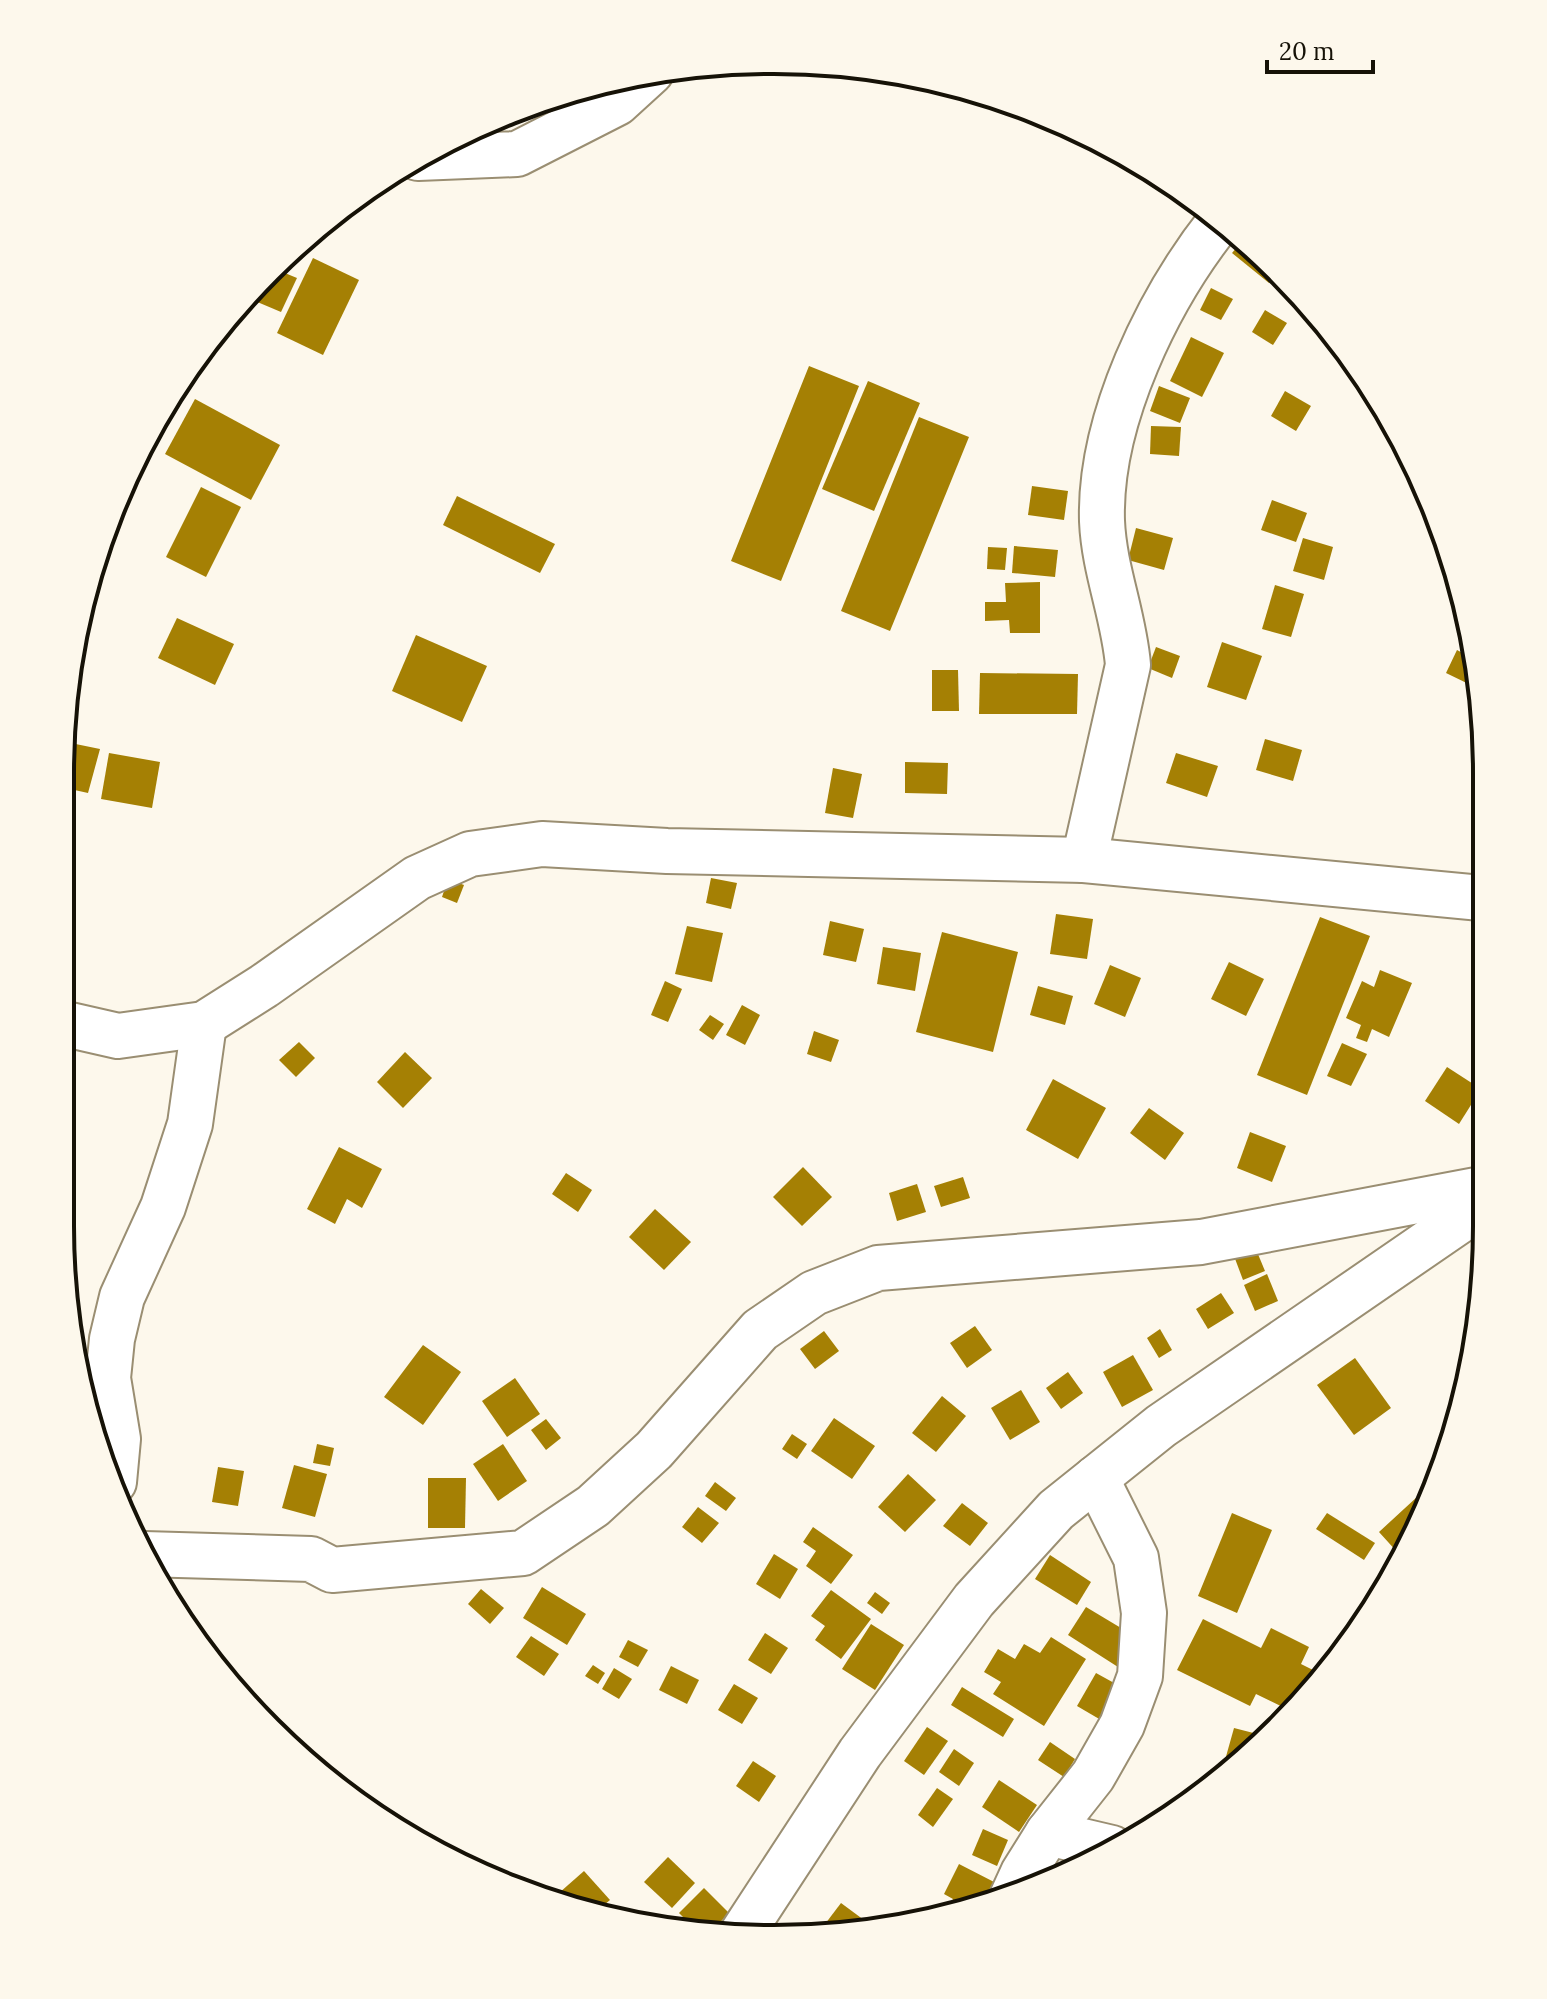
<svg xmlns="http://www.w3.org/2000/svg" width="1547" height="1999" viewBox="0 0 1547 1999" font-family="Lora,serif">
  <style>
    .building { fill: #a58004 }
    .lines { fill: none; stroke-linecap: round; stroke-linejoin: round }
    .minor-casing { stroke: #9a8e72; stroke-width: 48 }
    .minor { stroke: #fff; stroke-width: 44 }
    .rim { fill: none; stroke: #161207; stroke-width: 4 }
  </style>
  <rect width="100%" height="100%" fill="#fdf8ec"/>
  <!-- building -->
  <g class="building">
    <polygon points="1243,240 1279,271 1269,283 1232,253"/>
    <polygon points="313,258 359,280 323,355 277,333"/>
    <polygon points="280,271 297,278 281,312 255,301 260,290"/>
    <polygon points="1211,288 1233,299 1221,320 1200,310"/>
    <polygon points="255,295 244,317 235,313"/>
    <polygon points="1265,310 1287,323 1273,345 1252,332"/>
    <polygon points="1191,337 1224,353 1202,397 1170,381"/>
    <polygon points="809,366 859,386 781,581 731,561"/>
    <polygon points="868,381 920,403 874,511 822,489"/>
    <polygon points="1159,386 1190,398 1180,423 1150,411"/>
    <polygon points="1285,391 1311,406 1296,431 1271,416"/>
    <polygon points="195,399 280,445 251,500 165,454"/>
    <polygon points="919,417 969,437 890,631 841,611"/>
    <polygon points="1151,426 1181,427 1179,456 1150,454"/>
    <polygon points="1032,486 1068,491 1064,520 1028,515"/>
    <polygon points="201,487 241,507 206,577 166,557"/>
    <polygon points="457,496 555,544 540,573 443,525"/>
    <polygon points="1272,500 1307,513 1296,542 1261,530"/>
    <polygon points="1136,528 1173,538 1164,570 1128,560"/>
    <polygon points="1303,538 1333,547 1324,580 1293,571"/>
    <polygon points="1014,546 1058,550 1055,577 1012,573"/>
    <polygon points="988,547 1007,548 1005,570 987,569"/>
    <polygon points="1040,582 1040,633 1010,633 1009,620 985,621 985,602 1006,602 1005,583"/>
    <polygon points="1275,585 1304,594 1291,637 1262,629"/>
    <polygon points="177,618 234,644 215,685 158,658"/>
    <polygon points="1468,626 1474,651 1460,645"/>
    <polygon points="416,635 487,666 462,722 392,691"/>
    <polygon points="1222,642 1262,656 1246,700 1207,687"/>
    <polygon points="1156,647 1180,656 1172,678 1148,668"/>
    <polygon points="1457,650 1476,660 1481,690 1446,673"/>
    <polygon points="932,670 958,670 959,711 932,711"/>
    <polygon points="980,673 1078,674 1077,714 979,714"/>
    <polygon points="1265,739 1302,750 1293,781 1256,770"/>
    <polygon points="61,741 100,749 88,793 61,787"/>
    <polygon points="109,753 160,762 152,808 101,799"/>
    <polygon points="1176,753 1218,766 1207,797 1166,783"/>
    <polygon points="905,762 948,763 947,794 905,793"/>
    <polygon points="833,768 862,774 853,818 825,813"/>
    <polygon points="711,878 737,883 731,909 706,903"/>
    <polygon points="448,879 464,885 457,903 442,897"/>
    <polygon points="1056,914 1093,919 1087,959 1050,954"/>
    <polygon points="1320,917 1370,936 1307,1095 1257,1075"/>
    <polygon points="830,921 864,929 856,962 823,955"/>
    <polygon points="687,926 723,933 712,982 675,974"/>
    <polygon points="942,932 1018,952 993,1052 916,1032"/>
    <polygon points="883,947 921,953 915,991 877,984"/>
    <polygon points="1229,962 1264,979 1246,1016 1211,999"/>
    <polygon points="1110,965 1141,978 1125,1017 1094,1004"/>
    <polygon points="1380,970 1412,983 1389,1037 1372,1029 1367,1042 1356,1038 1361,1025 1346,1018 1362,981 1374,987"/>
    <polygon points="665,981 682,989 668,1022 651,1015"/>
    <polygon points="1038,986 1073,996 1065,1025 1030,1015"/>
    <polygon points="742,1005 760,1015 745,1045 726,1035"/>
    <polygon points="710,1015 724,1024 713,1040 699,1030"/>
    <polygon points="814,1031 839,1040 831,1062 807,1054"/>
    <polygon points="299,1042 315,1058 296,1077 279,1060"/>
    <polygon points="1342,1043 1367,1054 1351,1086 1327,1076"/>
    <polygon points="405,1052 432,1078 403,1108 377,1082"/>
    <polygon points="1447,1067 1481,1089 1459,1124 1425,1101"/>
    <polygon points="1053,1079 1106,1108 1078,1159 1026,1130"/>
    <polygon points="60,1101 74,1103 69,1137 60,1136"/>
    <polygon points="1149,1108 1184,1133 1165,1160 1130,1133"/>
    <polygon points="1250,1132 1286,1146 1272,1182 1237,1168"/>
    <polygon points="339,1147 382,1169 362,1208 347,1199 335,1224 307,1209"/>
    <polygon points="60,1155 73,1156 68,1208 60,1207"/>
    <polygon points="803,1167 832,1197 802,1226 773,1197"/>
    <polygon points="566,1173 592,1190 578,1212 552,1194"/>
    <polygon points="963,1177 970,1198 941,1207 934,1186"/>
    <polygon points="917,1184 926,1212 897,1221 889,1193"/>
    <polygon points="655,1209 691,1242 664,1270 629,1237"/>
    <polygon points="1255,1247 1265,1271 1243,1280 1234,1256"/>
    <polygon points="1267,1274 1278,1301 1255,1311 1244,1285"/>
    <polygon points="1221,1293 1234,1313 1208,1329 1196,1309"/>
    <polygon points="975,1326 992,1350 967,1368 950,1343"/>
    <polygon points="1160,1329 1172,1350 1159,1358 1147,1338"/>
    <polygon points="824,1331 839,1351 815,1369 800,1349"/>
    <polygon points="423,1345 461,1372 423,1425 384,1397"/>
    <polygon points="1133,1355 1153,1390 1122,1407 1103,1372"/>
    <polygon points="1355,1358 1391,1408 1354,1435 1317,1385"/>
    <polygon points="1068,1372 1083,1393 1061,1409 1046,1388"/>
    <polygon points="515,1378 540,1414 507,1437 482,1401"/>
    <polygon points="1021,1390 1040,1422 1010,1440 991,1408"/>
    <polygon points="942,1396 966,1416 936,1452 912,1433"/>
    <polygon points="834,1418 875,1446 852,1479 811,1451"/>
    <polygon points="546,1419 561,1438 546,1450 531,1430"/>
    <polygon points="792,1434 807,1444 797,1459 782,1449"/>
    <polygon points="317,1444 334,1448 330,1466 313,1463"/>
    <polygon points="503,1444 527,1481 498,1501 473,1464"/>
    <polygon points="294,1465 327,1474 315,1517 282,1508"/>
    <polygon points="218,1467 244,1471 238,1506 212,1502"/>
    <polygon points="908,1474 936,1500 905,1532 878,1507"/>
    <polygon points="428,1478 466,1478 465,1528 428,1528"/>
    <polygon points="715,1482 736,1498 726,1511 705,1496"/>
    <polygon points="1417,1497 1424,1505 1391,1573 1384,1565 1398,1553 1379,1532"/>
    <polygon points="962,1503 988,1523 970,1546 943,1526"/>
    <polygon points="698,1507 719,1523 702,1543 682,1527"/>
    <polygon points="1232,1513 1272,1530 1237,1613 1198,1596"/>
    <polygon points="1327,1513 1375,1543 1364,1560 1316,1529"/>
    <polygon points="813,1527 853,1555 831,1584 806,1566 816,1551 803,1542"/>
    <polygon points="774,1554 798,1569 780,1599 756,1584"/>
    <polygon points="1050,1555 1091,1582 1077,1605 1035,1579"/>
    <polygon points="542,1587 586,1614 567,1645 523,1618"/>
    <polygon points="481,1589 504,1608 490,1624 468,1604"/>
    <polygon points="831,1590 871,1619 841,1659 815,1640 825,1626 811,1616"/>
    <polygon points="875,1592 890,1603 882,1614 867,1603"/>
    <polygon points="1086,1607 1136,1637 1118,1667 1068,1635"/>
    <polygon points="1203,1619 1261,1648 1271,1628 1309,1647 1301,1664 1323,1675 1293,1712 1256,1694 1250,1706 1177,1670"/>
    <polygon points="871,1624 904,1645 875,1690 842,1669"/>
    <polygon points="765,1633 788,1648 771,1674 748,1660"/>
    <polygon points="531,1636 559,1654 544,1676 516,1657"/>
    <polygon points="1051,1637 1086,1659 1044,1726 993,1694 1001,1682 984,1672 998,1649 1015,1659 1024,1644 1040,1653"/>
    <polygon points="628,1640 648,1650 638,1667 619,1657"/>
    <polygon points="593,1665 605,1673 598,1684 585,1676"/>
    <polygon points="671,1666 699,1680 687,1704 659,1690"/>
    <polygon points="614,1668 632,1679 619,1699 602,1689"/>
    <polygon points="1096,1673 1125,1689 1106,1723 1077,1706"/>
    <polygon points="734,1684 758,1698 742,1724 718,1710"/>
    <polygon points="962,1687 1014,1719 1003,1737 951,1705"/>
    <polygon points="927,1727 948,1741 924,1775 904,1761"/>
    <polygon points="1234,1728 1269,1737 1220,1778"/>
    <polygon points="1050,1742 1075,1759 1064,1777 1038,1760"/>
    <polygon points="954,1749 974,1763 959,1786 939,1772"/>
    <polygon points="753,1761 776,1776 759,1802 736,1786"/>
    <polygon points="999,1780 1037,1805 1019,1832 982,1807"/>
    <polygon points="937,1788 953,1799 933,1827 918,1815"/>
    <polygon points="983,1829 1008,1840 997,1866 972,1855"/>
    <polygon points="668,1857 695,1883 672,1908 644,1882"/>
    <polygon points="959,1864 996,1883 985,1904 947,1910 953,1899 944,1894"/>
    <polygon points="584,1871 610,1900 592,1915 572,1908 559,1893"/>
    <polygon points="704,1888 729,1913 712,1931 695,1929 679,1913"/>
    <polygon points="841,1903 868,1923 819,1932"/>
  </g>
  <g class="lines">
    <!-- minor casing -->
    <g class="minor-casing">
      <g id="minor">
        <polyline points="418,158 517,154 617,103 651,72"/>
        <path d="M1084 860 1128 665C1124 616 1104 570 1102 521 1099 420 1158 299 1220 221"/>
        <polyline points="61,1023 118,1036 204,1024 264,986 417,878 470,854 542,844 667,851 1084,860 1481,898"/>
        <polyline points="114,1482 118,1439 108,1378 112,1339 122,1297 163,1207 190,1124 204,1024"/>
        <polyline points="144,1554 311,1559 332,1570 523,1553 593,1506 654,1450 760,1330 814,1293 878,1268 1201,1242 1481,1189"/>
        <polyline points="1048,1833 1112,1848"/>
        <polyline points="1012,1897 1023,1873 1048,1833 1093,1776 1122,1725 1140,1676 1144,1613 1136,1558 1096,1478"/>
        <polyline points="741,1935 860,1753 974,1600 1056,1510 1161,1426 1481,1206"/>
      </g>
    </g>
    <!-- minor -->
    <use href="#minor" class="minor"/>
  </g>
  <!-- crop -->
  <path d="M0 0H1547V1999H0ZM773 74H774A699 699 0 0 1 1473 773V1226A699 699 0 0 1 774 1925H773A699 699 0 0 1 74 1226V773A699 699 0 0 1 773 74Z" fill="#fdf8ec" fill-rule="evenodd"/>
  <path class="rim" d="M773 74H774A699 699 0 0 1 1473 773V1226A699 699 0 0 1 774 1925H773A699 699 0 0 1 74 1226V773A699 699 0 0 1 773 74Z"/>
  <!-- scale -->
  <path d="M1267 60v12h106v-12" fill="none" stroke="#161207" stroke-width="4"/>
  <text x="1279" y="60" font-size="24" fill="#161207" stroke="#fdf8ec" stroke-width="6" paint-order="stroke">20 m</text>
</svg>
